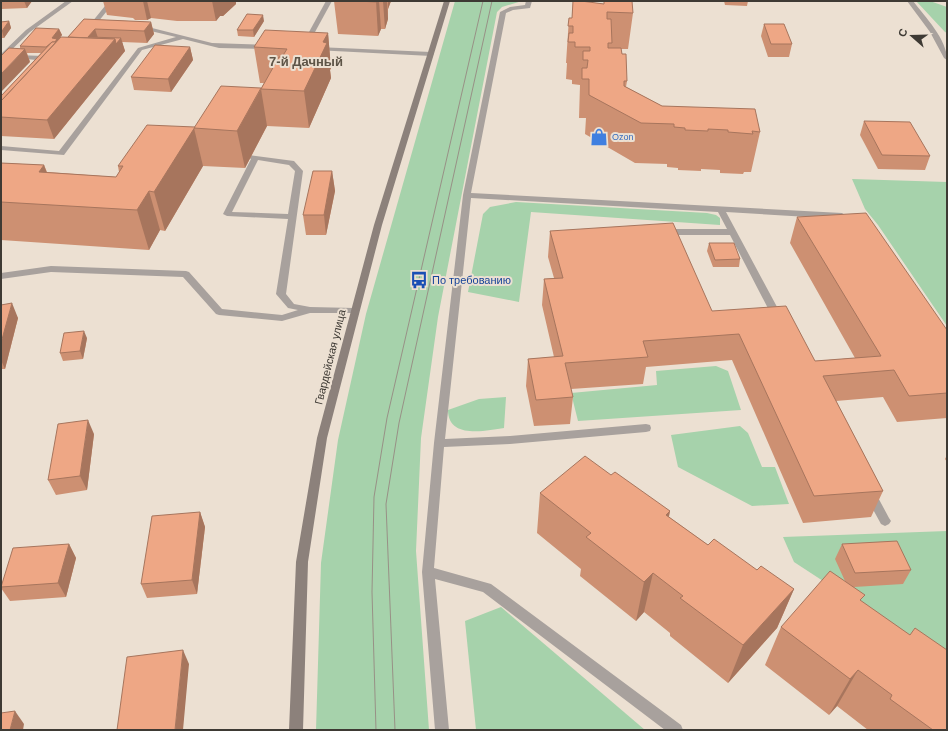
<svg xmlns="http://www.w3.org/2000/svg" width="948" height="731" viewBox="0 0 948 731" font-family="Arial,sans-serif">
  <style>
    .green { fill: #a6d2ab }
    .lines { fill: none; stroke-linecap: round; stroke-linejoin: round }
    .lane { fill: #a8a19d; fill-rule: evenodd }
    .street { fill: #a8a19d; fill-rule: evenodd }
    .secondary { fill: #8c817b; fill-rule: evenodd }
    .tram { stroke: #989086; stroke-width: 1 }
    .wall { fill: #cd9072 }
    .shaded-wall { fill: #a7755d }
    .building { fill: #eea785; stroke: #a7755d }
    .labels { text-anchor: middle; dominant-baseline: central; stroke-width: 4; stroke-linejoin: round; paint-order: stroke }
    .far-shop-label { font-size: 9px; fill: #366cbe; stroke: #ece0d2; text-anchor: start }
    .transit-label { font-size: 11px; fill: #164399; stroke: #ece0d2; text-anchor: start }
    .street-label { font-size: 11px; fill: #3e3a34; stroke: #ece0d2 }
    .far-district-label { font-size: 13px; font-weight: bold; fill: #5d5447; stroke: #ece0d2 }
  </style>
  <rect width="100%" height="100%" fill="#ece0d2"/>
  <!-- green -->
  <g class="green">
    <polygon points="455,1 522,1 502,7 497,12 438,317 421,438 416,551 429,730 316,730 321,563 338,440 366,314"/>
    <polygon points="916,1 930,1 947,7 947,33 945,32"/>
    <polygon points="852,179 947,182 947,326 878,225 865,209"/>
    <polygon points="516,202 707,213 716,215 720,218 720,225 531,212 519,302 468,292 483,214 490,207"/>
    <polygon points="716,366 728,371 741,410 578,421 571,393 657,385 656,371"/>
    <path d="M506 397 504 428C485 431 448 439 448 410L479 399Z"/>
    <polygon points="740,426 748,433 762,467 775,467 789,504 752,506 678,467 671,435"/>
    <polygon points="947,531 947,662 794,562 783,537"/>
    <polygon points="501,607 645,730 476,730 465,621"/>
  </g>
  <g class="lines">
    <!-- lane -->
    <g class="lane">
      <polygon points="66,1 73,1 30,32 1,60 1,54 26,30"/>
      <polygon points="109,1 115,1 98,22 106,23 106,25 92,24 92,22"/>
      <polygon points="326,1 332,1 315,32 310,33 309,32"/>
      <polygon points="526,1 532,1 530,8 513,10 506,13 471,193 842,213 846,216 842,219 726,212 783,318 778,321 773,318 730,235 664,235 660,232 664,229 727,229 718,212 471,198 445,439 510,436 646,424 650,425 651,428 650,431 646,432 510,444 444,447 434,568 491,584 681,725 683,730 665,730 483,592 435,579 449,730 435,730 422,572 434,443 463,195 500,12 510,7 525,5"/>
      <polygon points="140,25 212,43 267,45 270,47 267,49 219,48 183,39 142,50 64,155 1,150 1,146 59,151 138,48 176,37 138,28 138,26"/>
      <polygon points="317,47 431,52 434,54 431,56 315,50 314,49"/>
      <polygon points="16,55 43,56 46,58 38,65 35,63 37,60 14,58 14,56"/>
      <path d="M248 155 294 161 303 171 286 294 294 304 310 307 354 308 359 311 357 313H310L282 321 219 315 216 314 183 277 51 272 1 279V273L51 266 186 271 189 272 222 309 282 315 298 310 288 308 276 294 288 219 227 216 223 214 251 159 247 157ZM258 160 289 165 295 171 288 214 232 212Z"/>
      <polygon points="870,488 874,490 889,518 891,521 889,524 885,526 881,524 864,493 866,490"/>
    </g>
    <!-- street -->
    <path class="street" d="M907 1H913C925 17 947 39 947 60L944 58 930 32Z"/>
    <!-- secondary -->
    <polygon class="secondary" points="444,1 450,1 382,225 327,438 308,562 303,730 289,730 296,562 317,438 374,225"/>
    <!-- tram -->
    <g class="tram">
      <polyline points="376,730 372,592 374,497 387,418 483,1"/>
      <polyline points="395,730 386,504 399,423 492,1"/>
    </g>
  </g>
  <!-- wall -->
  <g class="wall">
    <polygon points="1,1 32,1 27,8 1,9"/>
    <polygon points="103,1 236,1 236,4 223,16 220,16 216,21 177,21 151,18 147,20 135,20 133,18 107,15"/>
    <polygon points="334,1 391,1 388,9 388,19 385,29 381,29 378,36 338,34"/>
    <polygon points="573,1 604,4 604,1 633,13 628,49 621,49 622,54 627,81 626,87 662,106 760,132 751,172 744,172 743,174 720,173 720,170 701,169 701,171 678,170 678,168 667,167 667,164 635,163 585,134 586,118 579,118 580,85 572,84 572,80 566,79 567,63 566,63 569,18 572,18"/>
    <polygon points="724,1 748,1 747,6 725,5"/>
    <polygon points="84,19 151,22 154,34 147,43 122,42 125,51 54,139 1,136 1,96 41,53 27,53 30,62 20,48 20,46 59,29 62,35 58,40 68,37"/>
    <polygon points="9,21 11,28 4,38 1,38 1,22"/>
    <polygon points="264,21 254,37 238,36 237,30"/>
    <polygon points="764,24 792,44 789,57 768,57 761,36"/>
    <polygon points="328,33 331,68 330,70 331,78 309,128 267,126 245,168 203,166 165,231 160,230 149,250 1,240 1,163 44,165 47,172 116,177 119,172 118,166 195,127 261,88 264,83 260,83 254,47"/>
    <polygon points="190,47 193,60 171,92 134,90 131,77"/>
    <polygon points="864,121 930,156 925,170 878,169 860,135"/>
    <polygon points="332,171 335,191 326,235 306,235 303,215"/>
    <polygon points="797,217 947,330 947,418 897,422 883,397 836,401 883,491 871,517 803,523 732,360 646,367 643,384 571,389 573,397 570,424 534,426 526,386 528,359 554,357 542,305 544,279 554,278 548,257 550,231 712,311 815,361 855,358 790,243"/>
    <polygon points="709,243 740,259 739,267 713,267 707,251"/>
    <polygon points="1,305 18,318 5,369 1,369"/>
    <polygon points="87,338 83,359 63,361 60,353"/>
    <polygon points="94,434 87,490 56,495 48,480"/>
    <polygon points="947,455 947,462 945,459"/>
    <polygon points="611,475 670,511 669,517 708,545 794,589 777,628 728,683 670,636 670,633 644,612 636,621 580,576 581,569 537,533 540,493"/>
    <polygon points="200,512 205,527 197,594 147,598 141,584"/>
    <polygon points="69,544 76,558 66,597 10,601 1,588 1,586"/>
    <polygon points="842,544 911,570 903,584 854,587 861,602 947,730 868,730 837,706 829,715 765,665 781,627 845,581 835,559"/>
  </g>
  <!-- shaded-wall -->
  <g class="shaded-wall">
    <polygon points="24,1 32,1 27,8"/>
    <polygon points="143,1 147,1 151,18 147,20"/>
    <polygon points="212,1 236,1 236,4 223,16 220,16 216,21"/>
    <polygon points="376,1 379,1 381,29 378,36"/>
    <polygon points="383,1 387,1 388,19 385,29"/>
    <polygon points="388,1 391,1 388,9"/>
    <polygon points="263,15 264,21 254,37 253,30"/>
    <polygon points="9,21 11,28 4,38 2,31"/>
    <polygon points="151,22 154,34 147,43 144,31"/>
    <polygon points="59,29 62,35 58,40 52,54 52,38"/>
    <polygon points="95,29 99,41 88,37"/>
    <polygon points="328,33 331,68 330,70 331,78 309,128 304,91 323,42"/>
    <polygon points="121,38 125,51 54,139 47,120 115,39"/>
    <polygon points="190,47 193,60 171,92 168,79"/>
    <polygon points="25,49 30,62 1,92 1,74"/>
    <polygon points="261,89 267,126 245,168 237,131"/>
    <polygon points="194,128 203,166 165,231 154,192"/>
    <polygon points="44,165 58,204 39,172"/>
    <polygon points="332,171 335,191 326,235 324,215"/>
    <polygon points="149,191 160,230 149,250 137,210"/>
    <polygon points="12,303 18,318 5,369 1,360 1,343"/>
    <polygon points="84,331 87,338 83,359 80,351"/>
    <polygon points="88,420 94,434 87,490 80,476"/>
    <polygon points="670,511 660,551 666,515"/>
    <polygon points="200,512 205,527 197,594 192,580"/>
    <polygon points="69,544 76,558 66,597 58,583"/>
    <polygon points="653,573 644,612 636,621 644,582"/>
    <polygon points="794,589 777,628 728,683 743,645"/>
    <polygon points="183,650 189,664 183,730 175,730"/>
    <polygon points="858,670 837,706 829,715 850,679"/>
    <polygon points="15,711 24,724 23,730 10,730"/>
  </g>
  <!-- building -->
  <g class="building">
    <polygon points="358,1 376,1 376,2"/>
    <polygon points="573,1 581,1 604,4 604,1 632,1 633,13 607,12 607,19 611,19 612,43 608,43 608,48 621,48 622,54 626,54 627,81 624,81 624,86 662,106 755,109 760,132 752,131 753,134 728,132 728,130 708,129 708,131 685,130 685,128 674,127 674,124 641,123 589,95 589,79 582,79 582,68 587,68 588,60 583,60 583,51 590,51 590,47 575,47 575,42 568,42 569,33 573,33 573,26 568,26 569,18 572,18"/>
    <polygon points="247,14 263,15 253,30 237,30"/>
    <polygon points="84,19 151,22 144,31 95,29 88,37 121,38 116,44 115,39 68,37"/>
    <polygon points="9,21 2,31 1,31 1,22"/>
    <polygon points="764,24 784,24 792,44 771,44"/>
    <polygon points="36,28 59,29 52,38 57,39 55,42 52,42 46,47 20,46"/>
    <polygon points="265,30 328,33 323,42 327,43 304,91 261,89 279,57 282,57 287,49 254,47"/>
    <polygon points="61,37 115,39 47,120 1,117 1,101"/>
    <polygon points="52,42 56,42 1,101 1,96"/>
    <polygon points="155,45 190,47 168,79 131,77"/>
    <polygon points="9,48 25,49 1,74 1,56"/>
    <polygon points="221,86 261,88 237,131 194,128"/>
    <polygon points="864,121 910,122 930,156 882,155"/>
    <polygon points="147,125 195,127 154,192 149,191 137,210 1,202 1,163 44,165 39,172 116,177 123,166 118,166"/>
    <polygon points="313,171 332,171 324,215 303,215"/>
    <polygon points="866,213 947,330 947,393 909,396 894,370 823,376 883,491 814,496 739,334 643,341 648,357 565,363 573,397 536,400 528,359 563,356 544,279 563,278 550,231 673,223 712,311 786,306 815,361 881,356 797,217"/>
    <polygon points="709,243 734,243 740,259 715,260"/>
    <polygon points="12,303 1,343 1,305"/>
    <polygon points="84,331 80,351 60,353 64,333"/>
    <polygon points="88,420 80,476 48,480 58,424"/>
    <polygon points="585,456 611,475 615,472 670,511 666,515 708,545 714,539 757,570 761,566 794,589 743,645 680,598 683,596 653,573 644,582 586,537 591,533 540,493"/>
    <polygon points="200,512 192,580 141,584 152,516"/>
    <polygon points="897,541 911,570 855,573 842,544"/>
    <polygon points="69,544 58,583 1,587 13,548"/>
    <polygon points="830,571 865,595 860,600 910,635 915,628 947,650 947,730 933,730 890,699 892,695 858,670 850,679 781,627"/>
    <polygon points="183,650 175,730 117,730 127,657"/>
    <polygon points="15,711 10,730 1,730 1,713"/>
  </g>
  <!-- icons -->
  <defs>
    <g id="shop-bare" transform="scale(1.38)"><path d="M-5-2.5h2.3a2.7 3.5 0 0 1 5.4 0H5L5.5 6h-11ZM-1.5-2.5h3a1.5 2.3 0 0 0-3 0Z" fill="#3f7fe0" stroke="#ece0d2" stroke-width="2.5" paint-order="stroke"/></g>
    <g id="bus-bare" transform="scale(1.38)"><path d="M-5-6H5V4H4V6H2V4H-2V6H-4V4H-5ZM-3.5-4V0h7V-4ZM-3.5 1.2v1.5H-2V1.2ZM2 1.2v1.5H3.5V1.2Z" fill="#1a4fb4" stroke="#ece0d2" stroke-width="2.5" paint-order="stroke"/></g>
  </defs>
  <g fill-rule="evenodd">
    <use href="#shop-bare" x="599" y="137"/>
    <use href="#bus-bare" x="419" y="280"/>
  </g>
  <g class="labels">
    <!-- far-shop labels -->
    <g class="far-shop-label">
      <text x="612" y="137">Ozon</text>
    </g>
    <!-- transit labels -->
    <g class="transit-label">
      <text x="432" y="280">По требованию</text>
    </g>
    <!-- street labels -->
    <g class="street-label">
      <text transform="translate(330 357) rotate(-76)">Гвардейская улица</text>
    </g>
    <!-- far-district labels -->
    <g class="far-district-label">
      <text x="306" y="61">7-й Дачный</text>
    </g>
  </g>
  <!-- border -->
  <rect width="948" height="731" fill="none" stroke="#3e3a34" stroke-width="4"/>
  <!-- north arrow -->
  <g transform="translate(912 36) rotate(290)" stroke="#ece0d2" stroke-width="3" paint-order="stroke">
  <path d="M0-3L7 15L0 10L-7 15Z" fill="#3e3a34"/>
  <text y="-6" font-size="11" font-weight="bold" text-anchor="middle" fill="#3e3a34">С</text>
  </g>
</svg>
